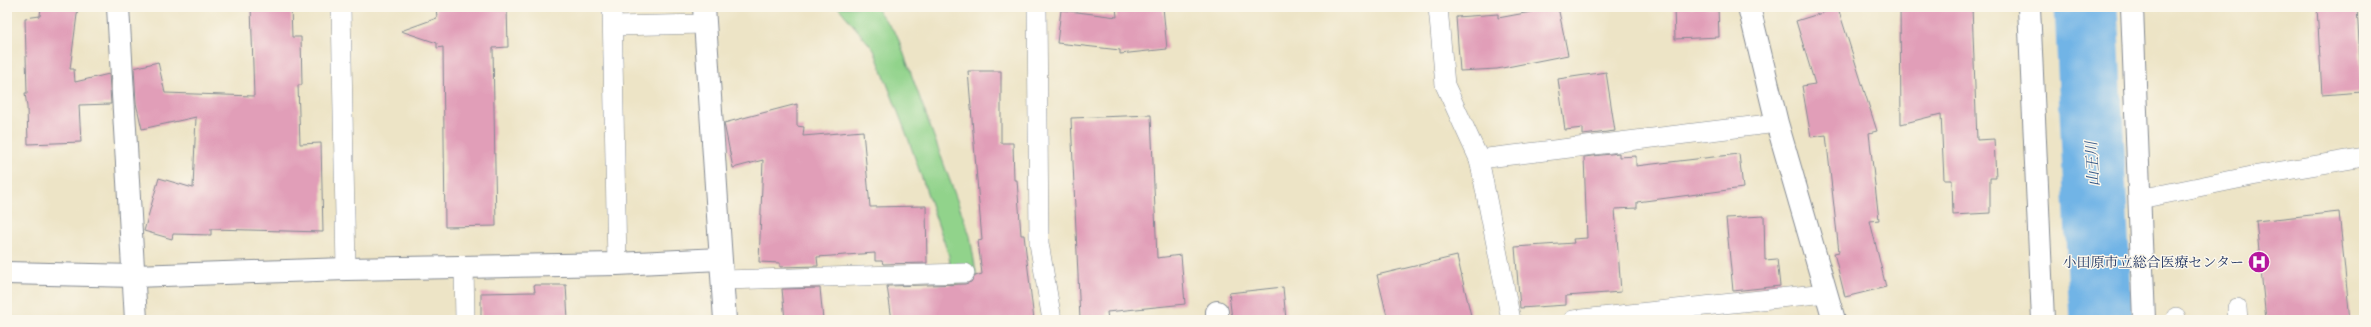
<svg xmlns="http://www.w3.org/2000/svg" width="2371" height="327" viewBox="0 0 2371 327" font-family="'IM FELL Double Pica','Noto Serif JP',serif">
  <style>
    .green { fill: #91d38b; stroke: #568174 }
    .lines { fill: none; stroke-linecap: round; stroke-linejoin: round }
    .river { stroke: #71b4e6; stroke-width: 63 }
    .building { fill: #e19eb8 }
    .service-casing { stroke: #848a92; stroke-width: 20 }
    .minor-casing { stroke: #848a92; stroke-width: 24 }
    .tertiary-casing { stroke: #848a92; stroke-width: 24 }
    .service { stroke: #fff; stroke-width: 19 }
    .minor { stroke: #fff; stroke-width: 22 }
    .tertiary { stroke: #fff; stroke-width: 22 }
    .labels { text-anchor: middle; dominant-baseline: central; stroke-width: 3; stroke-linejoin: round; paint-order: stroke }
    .poi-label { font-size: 14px; fill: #1b2f5e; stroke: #fbf7ec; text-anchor: end }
    .water-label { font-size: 15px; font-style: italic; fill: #355787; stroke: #fbf7ec }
  </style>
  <rect width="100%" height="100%" fill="#fbf7ec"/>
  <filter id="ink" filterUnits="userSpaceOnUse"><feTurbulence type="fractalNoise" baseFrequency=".025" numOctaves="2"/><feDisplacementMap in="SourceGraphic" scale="8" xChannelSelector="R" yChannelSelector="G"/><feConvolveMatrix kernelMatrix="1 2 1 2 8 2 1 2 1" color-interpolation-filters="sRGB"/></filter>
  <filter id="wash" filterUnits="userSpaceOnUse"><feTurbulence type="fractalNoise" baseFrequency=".012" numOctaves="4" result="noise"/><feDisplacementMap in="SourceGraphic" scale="16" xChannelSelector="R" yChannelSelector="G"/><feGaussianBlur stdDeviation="0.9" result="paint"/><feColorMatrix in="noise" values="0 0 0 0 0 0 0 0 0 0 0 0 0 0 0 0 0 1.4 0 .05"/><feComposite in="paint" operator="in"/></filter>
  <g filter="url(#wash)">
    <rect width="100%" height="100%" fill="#ede4c6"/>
    <!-- green -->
    <polygon class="green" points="838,7 875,7 897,35 970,236 984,320 956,320 949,256 908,138 874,50"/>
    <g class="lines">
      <!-- river -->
      <polyline class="river" points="2086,7 2101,320"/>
    </g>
    <g id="blocks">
      <!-- building -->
      <g class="building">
        <polygon points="41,7 78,7 70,69 74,69 75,82 109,74 111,104 79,105 81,142 28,144 27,107 25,93 27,93 25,18 40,16"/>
        <polygon points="251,7 291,7 292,37 301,37 302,85 298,85 300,144 321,143 323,232 211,229 211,235 173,234 172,239 144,231 159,178 193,188 196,117 142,129 136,103 134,68 158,62 165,93 254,96"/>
        <polygon points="436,7 507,7 508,47 493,48 496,226 445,227 443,47 437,48 437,43 401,31 437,18"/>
        <polygon points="1116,7 1163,7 1167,49 1120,54 1120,50 1057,43 1061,10 1117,17"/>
        <polygon points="1558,7 1568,55 1497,69 1460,71 1456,17 1498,14 1498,18"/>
        <polygon points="1674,7 1718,7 1719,37 1675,39"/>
        <polygon points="1900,7 1972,7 1977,140 1994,139 1996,178 1990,178 1990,213 1953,215 1952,180 1944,180 1941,114 1901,124"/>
        <polygon points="2317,7 2357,7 2362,92 2322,95"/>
        <polygon points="1838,8 1877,131 1869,133 1879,220 1870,221 1886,287 1845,297 1834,253 1839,252 1826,135 1811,137 1802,86 1815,84 1796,21"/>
        <polygon points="968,71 1001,71 1001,143 1013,143 1014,180 1017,180 1021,235 1024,235 1034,320 892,320 887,286 965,284 971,282 975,276 982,274 978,241 982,240"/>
        <polygon points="1606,72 1615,131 1583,135 1583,128 1565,130 1558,79"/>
        <polygon points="797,104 797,126 804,127 803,136 863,131 870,207 926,206 927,263 883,264 882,261 875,261 875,253 817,257 818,266 780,267 780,263 759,262 763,160 733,168 724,123"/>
        <polygon points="1151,115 1157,258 1181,255 1185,304 1107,312 1108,320 1080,320 1071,118"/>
        <polygon points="1619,153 1619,157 1636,156 1636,166 1739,154 1743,188 1637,202 1637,208 1615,209 1621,292 1566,296 1566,305 1520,308 1515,247 1574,243 1573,239 1587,238 1584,157"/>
        <polygon points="2339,212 2350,320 2266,320 2256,221"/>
        <polygon points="1764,216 1765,260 1777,259 1780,286 1733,291 1726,218"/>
        <polygon points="1457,256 1472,320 1388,320 1377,275"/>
        <polygon points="534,285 566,285 568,320 481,320 481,293 535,292"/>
        <polygon points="1283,287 1286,320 1232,320 1229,293"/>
        <polygon points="820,288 823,320 785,320 782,289"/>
      </g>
    </g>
  </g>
  <g filter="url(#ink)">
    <use href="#blocks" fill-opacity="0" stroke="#848a92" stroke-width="1"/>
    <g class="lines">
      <!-- service casing -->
      <g class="service-casing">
        <g id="service">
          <polyline points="341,7 346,269"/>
          <polyline points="612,7 617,264"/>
          <polyline points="1037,7 1039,243 1052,320"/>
          <polyline points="1438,7 1445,85 1479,159 1511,320"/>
          <polyline points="613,26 705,24"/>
          <polyline points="1479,159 1777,123"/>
          <polyline points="2140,199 2252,176 2364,157"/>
          <polyline points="464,268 465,320"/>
          <polyline points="722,280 965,273"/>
          <polyline points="2237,308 2238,320"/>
          <polyline points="2176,317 2176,320"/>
          <polyline points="1573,320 1826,293"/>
        </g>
      </g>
      <!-- minor casing -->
      <g class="minor-casing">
        <g id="minor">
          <polyline points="118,7 136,320"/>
          <polyline points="704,7 725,320"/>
          <polyline points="1749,7 1777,123 1834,320"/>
          <polyline points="2132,7 2144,320"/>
          <polyline points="7,273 134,276 346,269 617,264 720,259"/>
          <polyline points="1217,312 1217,320"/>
        </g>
      </g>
      <!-- tertiary casing -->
      <g class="tertiary-casing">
        <polyline id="tertiary" points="2029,7 2043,320"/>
      </g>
      <!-- service -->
      <use href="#service" class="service"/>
      <!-- minor -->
      <use href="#minor" class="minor"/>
      <!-- tertiary -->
      <use href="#tertiary" class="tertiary"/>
    </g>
  </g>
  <!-- icons -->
  <defs>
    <g id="hospital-disc" transform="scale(1.15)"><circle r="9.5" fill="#b5179e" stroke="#fbf7ec"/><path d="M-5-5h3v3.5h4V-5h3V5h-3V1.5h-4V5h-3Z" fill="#fff"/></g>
  </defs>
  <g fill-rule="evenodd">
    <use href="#hospital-disc" x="2259" y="262"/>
  </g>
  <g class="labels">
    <!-- poi labels -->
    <g class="poi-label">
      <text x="2244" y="262">小田原市立総合医療センター</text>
    </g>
    <!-- water labels -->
    <g class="water-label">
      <text transform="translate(2093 164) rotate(-93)">山王川</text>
    </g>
  </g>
  <!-- margin -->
  <rect width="2371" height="327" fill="none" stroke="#fbf7ec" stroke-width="24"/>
</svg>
